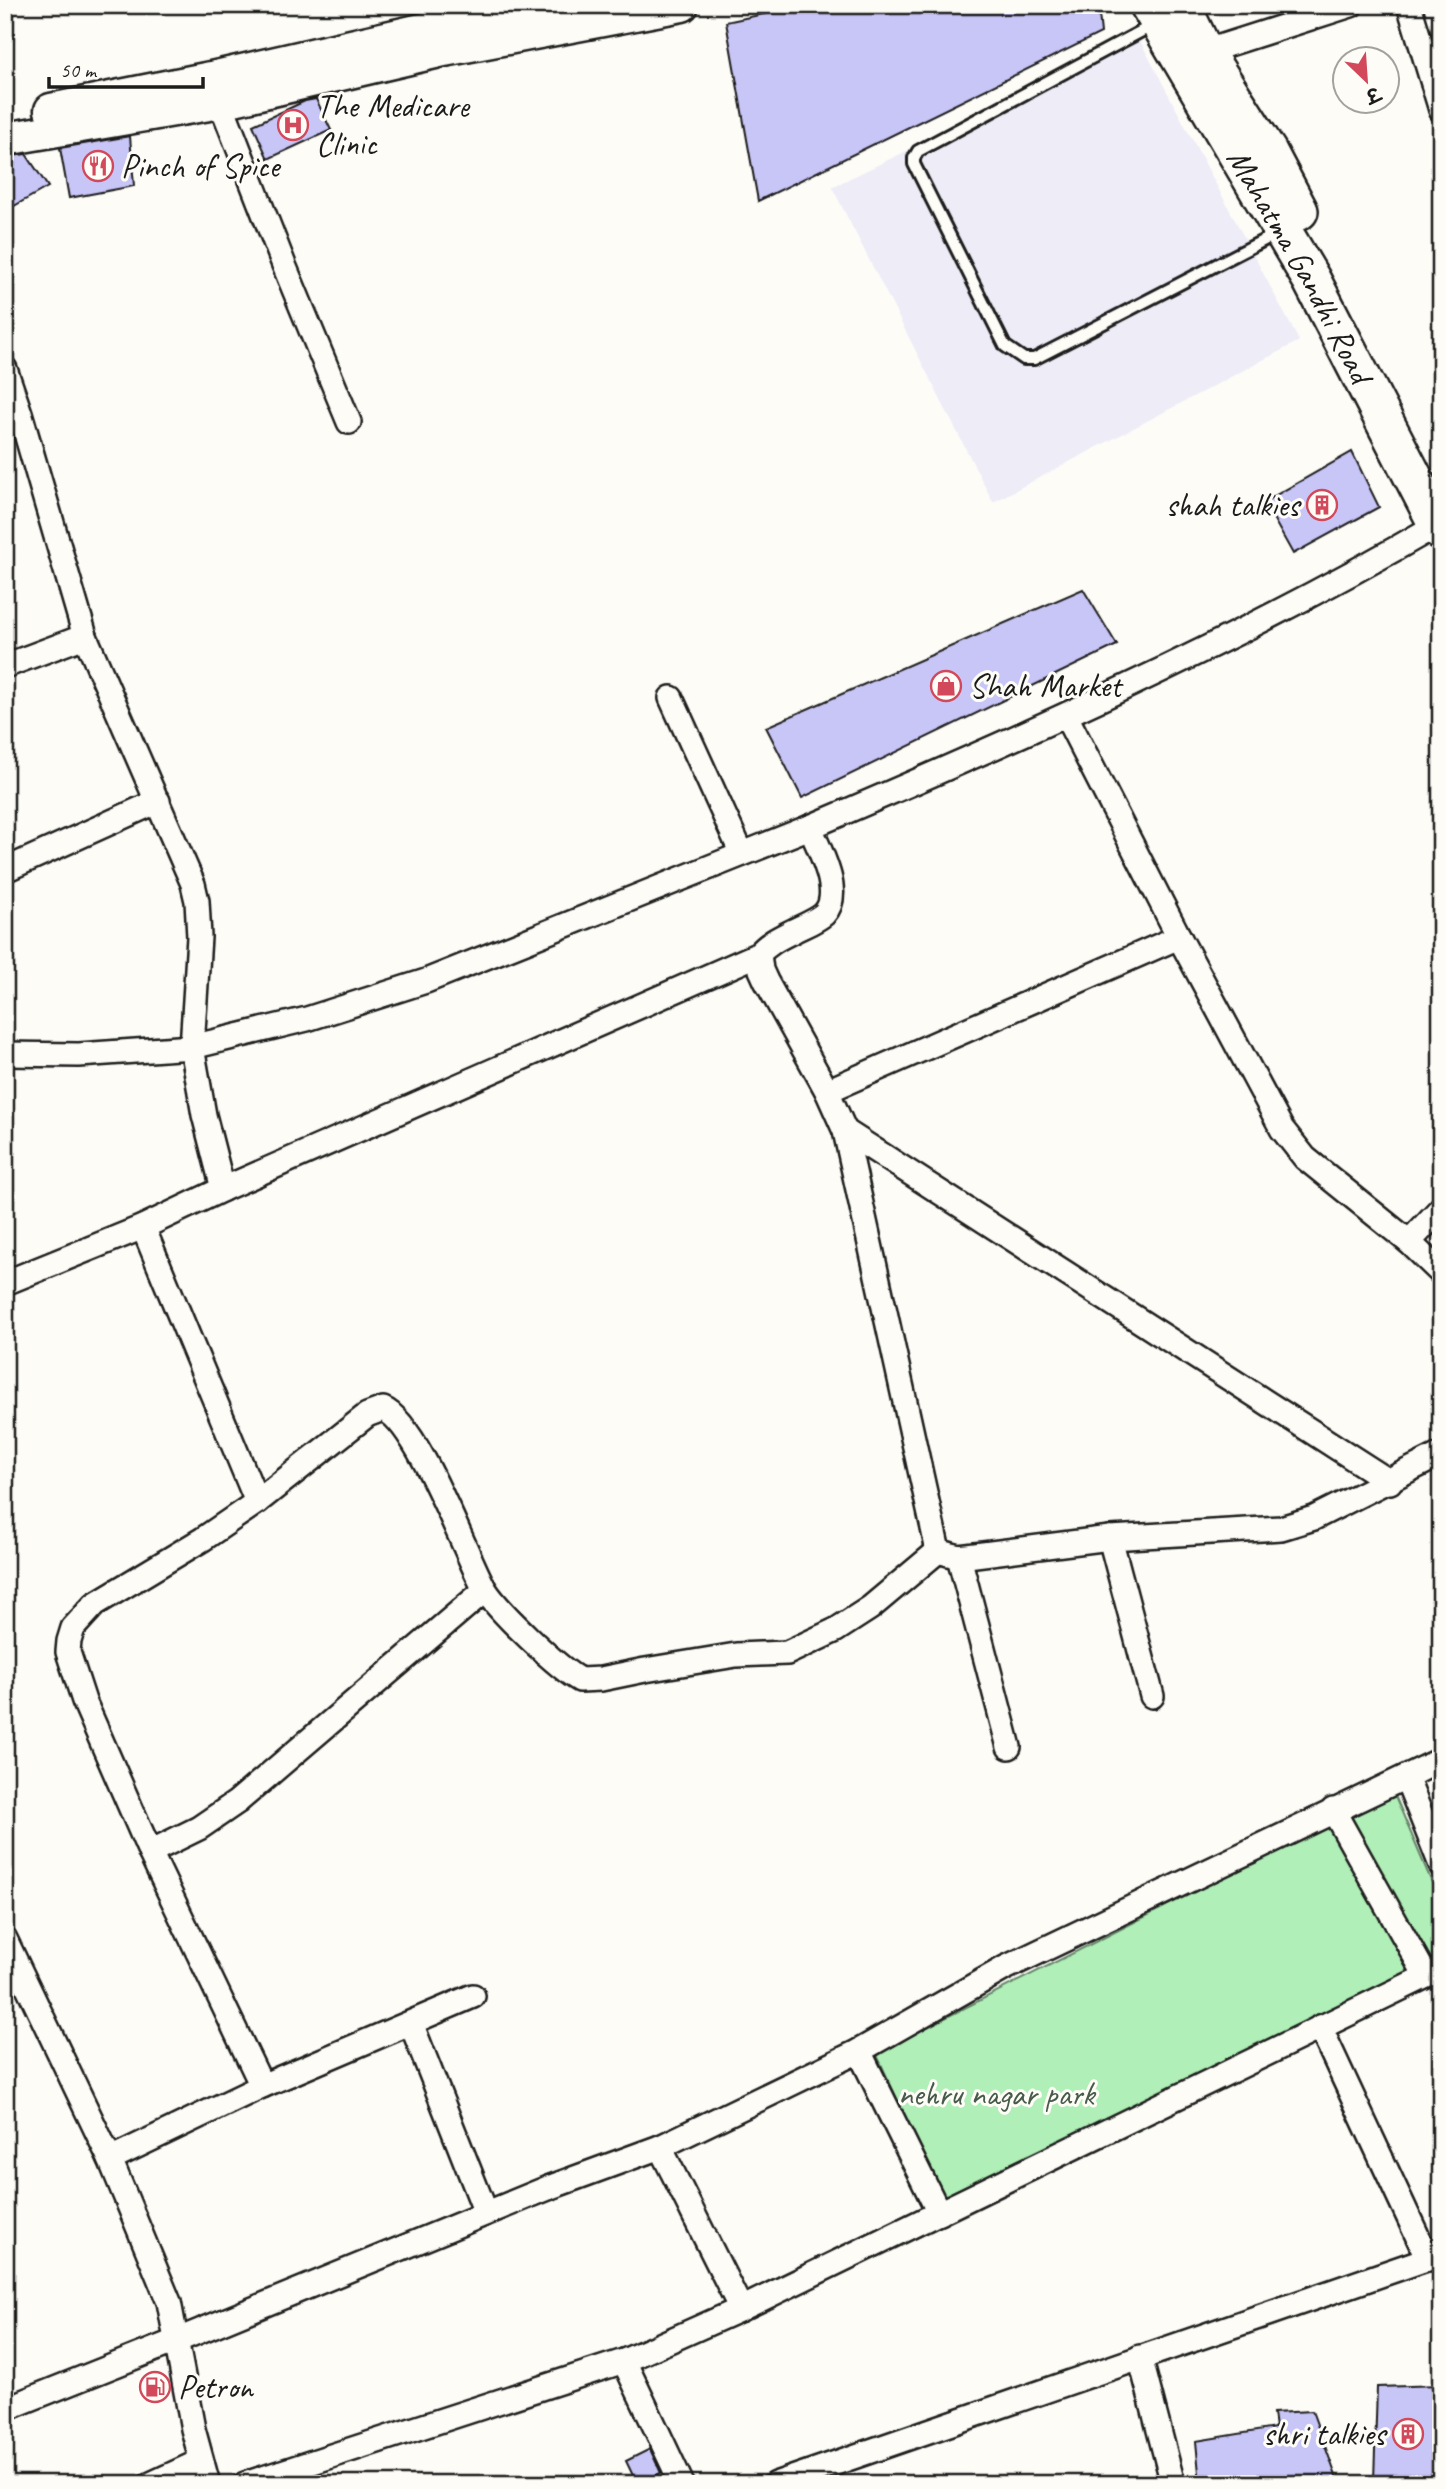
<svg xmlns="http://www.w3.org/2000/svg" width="1446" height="2489" viewBox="0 0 1446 2489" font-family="Caveat,'Playpen Sans Deva',sans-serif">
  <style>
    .built { fill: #edecf7 }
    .green { fill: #b0efb7; stroke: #66866a; stroke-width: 2 }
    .building { fill: #c8c5f7; stroke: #1c1c1c; stroke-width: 2 }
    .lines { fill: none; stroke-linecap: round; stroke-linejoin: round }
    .service-casing { stroke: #1c1c1c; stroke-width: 16 }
    .minor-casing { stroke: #1c1c1c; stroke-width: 28 }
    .secondary-casing { stroke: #1c1c1c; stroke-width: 37 }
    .trunk-casing { stroke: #1c1c1c; stroke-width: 42 }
    .service { stroke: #fdfcf7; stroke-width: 10 }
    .minor { stroke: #fdfcf7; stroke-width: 23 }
    .secondary { stroke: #fdfcf7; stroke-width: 32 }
    .trunk { stroke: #fdfcf7; stroke-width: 37 }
    .labels { text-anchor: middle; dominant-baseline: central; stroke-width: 6; stroke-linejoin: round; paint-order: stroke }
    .poi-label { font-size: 33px; fill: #1c1c1c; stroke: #fdfcf7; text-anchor: start }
    .street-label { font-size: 33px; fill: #1c1c1c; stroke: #fdfcf7 }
    .park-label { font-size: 33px; fill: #485b4a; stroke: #fdfcf7 }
  </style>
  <rect width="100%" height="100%" fill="#fdfcf7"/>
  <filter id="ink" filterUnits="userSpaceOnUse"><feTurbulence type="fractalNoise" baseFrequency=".0143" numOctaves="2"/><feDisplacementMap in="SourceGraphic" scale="14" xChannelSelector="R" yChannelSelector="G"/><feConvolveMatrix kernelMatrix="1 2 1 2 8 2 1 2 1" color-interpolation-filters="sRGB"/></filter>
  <g filter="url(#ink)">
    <!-- built -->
    <polygon class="built" points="1139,39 1299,341 993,502 832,187"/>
    <!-- green -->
    <polygon class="green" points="1393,1791 1441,1904 1441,1967 952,2218 876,2053"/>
    <!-- building -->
    <g class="building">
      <polygon points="807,5 1098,5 1101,33 758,201 726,22"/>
      <polygon points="316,99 331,130 268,159 253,125 305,101"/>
      <polygon points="130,136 134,186 69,198 60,148"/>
      <polygon points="26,154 48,187 5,211 5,157"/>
      <polygon points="1352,452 1379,507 1293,554 1264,502"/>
      <polygon points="1083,589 1117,645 802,798 766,727"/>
      <polygon points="1441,2385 1441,2481 1374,2481 1377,2387"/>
      <polygon points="1312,2411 1339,2484 1200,2484 1196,2441 1275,2428 1273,2413"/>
      <polygon points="650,2449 661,2473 637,2484 626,2461"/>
    </g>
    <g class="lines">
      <!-- service casing -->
      <g class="service-casing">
        <polyline id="service" points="1153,25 918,151 914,158 914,164 1005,346 1024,359 1034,359 1278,233"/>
      </g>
      <!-- minor casing -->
      <g class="minor-casing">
        <g id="minor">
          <polyline points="1409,5 1441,110"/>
          <polyline points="1204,52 1351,5"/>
          <polyline points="215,88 284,265 349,422"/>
          <polyline points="5,369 20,413 85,636 193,884 197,901 199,937 192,1047 204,1115 223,1189"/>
          <polyline points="5,666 85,636"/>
          <polyline points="671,698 742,854"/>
          <polyline points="1066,716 1179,937 1282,1129 1305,1158 1409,1242 1441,1273"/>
          <polyline points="5,870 158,801"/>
          <polyline points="759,954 761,970 766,981 827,1091 845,1131 938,1551 959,1557 1110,1538 1281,1528 1314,1518 1441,1454"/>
          <polyline points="5,1054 79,1055 192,1047 307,1019 426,981 810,827"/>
          <polyline points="827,1091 1179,937"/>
          <polyline points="845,1131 1390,1482"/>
          <polyline points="143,1227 257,1502"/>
          <polyline points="1409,1242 1441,1208"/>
          <path d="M5 1283 143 1227 223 1189 759 954C769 942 782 937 795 930 805 925 816 921 824 914 844 893 819 850 810 827 1024 736 1236 642 1437 525"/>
          <polyline points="1110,1538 1152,1696"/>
          <polyline points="959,1557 1009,1747"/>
          <polyline points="1406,1777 1441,1865"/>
          <polyline points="1333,1810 1426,1976"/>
          <polyline points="150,1852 199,1828 237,1802 485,1590"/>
          <polyline points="5,1939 110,2159 169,2302 193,2429 208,2484"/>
          <polyline points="411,2023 486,2213"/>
          <polyline points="1320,2027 1428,2259"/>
          <polyline points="859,2051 939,2213"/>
          <path d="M262 2086 150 1852 84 1701 68 1652 69 1641 73 1628 95 1604 203 1539 257 1502 367 1415 383 1409C418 1423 464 1551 484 1588 496 1609 559 1669 580 1680L601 1679 645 1670 736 1655 787 1653 836 1630 870 1608 938 1551"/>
          <polyline points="660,2147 741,2309"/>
          <polyline points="110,2159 262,2086 473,1996"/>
          <polyline points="1140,2357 1173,2484"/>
          <polyline points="624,2361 682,2484"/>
          <polyline points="5,2409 178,2340 548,2188 660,2147 859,2051 1005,1968 1441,1760"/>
          <polyline points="151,2484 201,2461"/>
          <polyline points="245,2484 624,2361 741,2309 1441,1969"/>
          <polyline points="775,2484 1441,2254"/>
        </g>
      </g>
      <!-- secondary casing -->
      <g class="secondary-casing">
        <g id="secondary">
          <polyline points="51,110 211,78 531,5"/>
          <polyline points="5,139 221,102 444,50 682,5"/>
        </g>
      </g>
      <!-- trunk casing -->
      <g class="trunk-casing">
        <g id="trunk">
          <path id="s1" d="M1149 5 1311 279 1441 531"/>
          <polyline points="1181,5 1204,52 1268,152 1299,211"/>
        </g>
      </g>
      <!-- service -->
      <use href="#service" class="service"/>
      <!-- minor -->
      <use href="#minor" class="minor"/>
      <!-- secondary -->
      <use href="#secondary" class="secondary"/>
      <!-- trunk -->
      <use href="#trunk" class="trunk"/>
    </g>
  </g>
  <!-- icons -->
  <defs>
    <g id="hospital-ring" transform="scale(1.575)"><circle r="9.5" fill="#fdfcf7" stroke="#d1495b" stroke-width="1.5"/><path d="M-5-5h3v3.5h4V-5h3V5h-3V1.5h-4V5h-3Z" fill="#d1495b"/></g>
    <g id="restaurant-ring" transform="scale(1.575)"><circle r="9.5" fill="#fdfcf7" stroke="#d1495b" stroke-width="1.5"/><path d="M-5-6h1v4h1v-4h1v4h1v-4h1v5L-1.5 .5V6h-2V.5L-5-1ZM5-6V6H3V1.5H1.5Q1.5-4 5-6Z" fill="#d1495b"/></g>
    <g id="building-ring" transform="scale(1.575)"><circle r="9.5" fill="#fdfcf7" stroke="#d1495b" stroke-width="1.5"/><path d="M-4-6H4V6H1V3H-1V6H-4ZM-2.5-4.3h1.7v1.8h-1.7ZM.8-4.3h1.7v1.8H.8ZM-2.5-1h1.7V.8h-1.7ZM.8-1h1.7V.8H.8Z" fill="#d1495b"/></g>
    <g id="shop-ring" transform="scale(1.575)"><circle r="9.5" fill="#fdfcf7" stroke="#d1495b" stroke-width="1.5"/><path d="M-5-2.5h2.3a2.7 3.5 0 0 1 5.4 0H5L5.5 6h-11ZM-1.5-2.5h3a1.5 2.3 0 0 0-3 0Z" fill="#d1495b"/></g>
    <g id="fuel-ring" transform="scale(1.575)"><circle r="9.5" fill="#fdfcf7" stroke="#d1495b" stroke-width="1.5"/><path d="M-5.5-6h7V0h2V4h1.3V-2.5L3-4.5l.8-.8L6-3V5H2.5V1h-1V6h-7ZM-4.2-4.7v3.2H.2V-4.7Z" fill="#d1495b"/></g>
  </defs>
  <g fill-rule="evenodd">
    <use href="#hospital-ring" x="293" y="125"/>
    <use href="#restaurant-ring" x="98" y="166"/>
    <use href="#building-ring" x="1322" y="505"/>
    <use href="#shop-ring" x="946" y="686"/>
    <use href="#fuel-ring" x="155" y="2387"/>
    <use href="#building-ring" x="1408" y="2434"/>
  </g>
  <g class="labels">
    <!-- poi labels -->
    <g class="poi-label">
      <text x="316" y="106">The Medicare<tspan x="316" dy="38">Clinic</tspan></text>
      <text x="121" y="166">Pinch of Spice</text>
      <text x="1299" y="505" text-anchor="end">shah talkies</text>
      <text x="969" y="686">Shah Market</text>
      <text x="178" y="2387">Petron</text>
      <text x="1385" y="2434" text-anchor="end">shri talkies</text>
    </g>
    <!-- street labels -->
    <g class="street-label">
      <text stroke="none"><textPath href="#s1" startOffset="301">Mahatma Gandhi Road</textPath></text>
    </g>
    <!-- park labels -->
    <g class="park-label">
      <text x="996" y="2094">nehru nagar park</text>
    </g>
  </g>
  <!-- margin -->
  <rect width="1446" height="2489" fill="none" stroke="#fdfcf7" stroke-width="28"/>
  <rect x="14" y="14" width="1418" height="2461" fill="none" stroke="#1c1c1c" stroke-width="2.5" filter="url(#ink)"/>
  <!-- north arrow -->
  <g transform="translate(1366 80) rotate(155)"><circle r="33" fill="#fdfcf7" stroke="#a3a29f" stroke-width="2"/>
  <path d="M0-5L12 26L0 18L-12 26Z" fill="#d1495b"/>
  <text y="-10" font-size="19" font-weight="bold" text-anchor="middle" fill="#1c1c1c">उ</text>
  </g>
  <!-- scale -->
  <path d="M49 77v10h154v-10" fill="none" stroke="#1c1c1c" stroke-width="3.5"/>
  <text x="60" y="77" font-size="21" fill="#1c1c1c" stroke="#fdfcf7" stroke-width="5" paint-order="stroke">50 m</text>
</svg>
